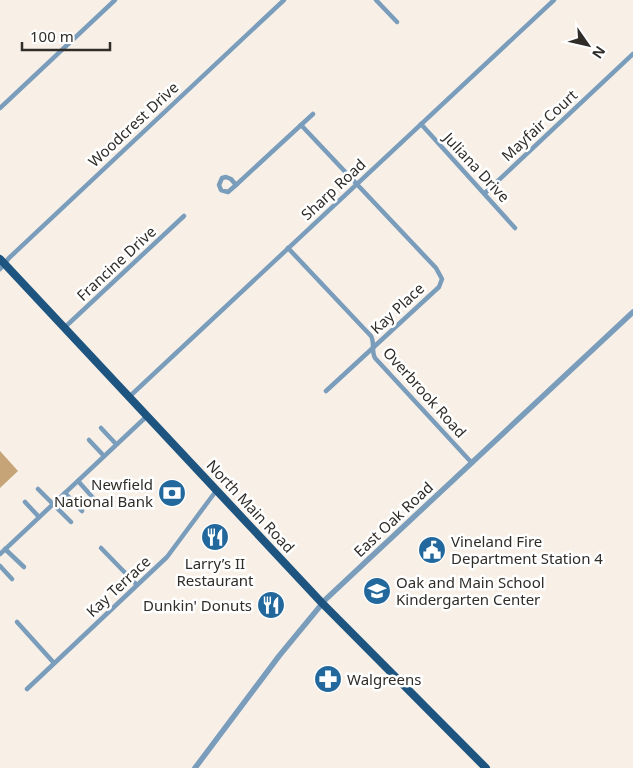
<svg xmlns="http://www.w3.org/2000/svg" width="633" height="768" viewBox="0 0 633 768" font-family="'Noto Sans',sans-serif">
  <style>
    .forest { fill: #c7a477 }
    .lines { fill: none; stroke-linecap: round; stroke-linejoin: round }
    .minor { stroke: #7a9dbc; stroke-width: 4.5 }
    .tertiary { stroke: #7a9dbc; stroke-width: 5.5 }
    .primary { stroke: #1e5580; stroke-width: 8 }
    .labels { text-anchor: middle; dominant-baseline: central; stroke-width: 5; stroke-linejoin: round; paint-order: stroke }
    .street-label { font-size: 15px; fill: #302d29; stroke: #fff }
    .poi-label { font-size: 15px; fill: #302d29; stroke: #fff; text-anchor: start }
  </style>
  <rect width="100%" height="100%" fill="#f8f0e7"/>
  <!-- forest -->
  <polygon class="forest" points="0,451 18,471 0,488"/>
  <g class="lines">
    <!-- minor -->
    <g class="minor">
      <polyline points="376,0 397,22"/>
      <polyline points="0,108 115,0"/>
      <polyline points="421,124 515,228"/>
      <polyline points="301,125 436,268 442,279 439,287 326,391"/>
      <polygon points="226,177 231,179 236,185 228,192 221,190 219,185 222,178"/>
      <polyline points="236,185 313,114"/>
      <polyline points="485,193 633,54"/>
      <path d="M288 248 371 336C375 343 371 351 375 358L471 462"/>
      <polyline points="0,269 9,258 284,0"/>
      <polyline points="64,328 184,216"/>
      <polyline points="129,397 554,0"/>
      <polyline points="101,428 116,444"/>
      <polyline points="89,440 104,456"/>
      <polyline points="78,481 95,500"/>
      <polyline points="38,489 71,522"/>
      <polyline points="65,493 82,511"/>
      <polyline points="25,502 39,517"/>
      <polyline points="101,548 137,585"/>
      <polyline points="5,549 24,567"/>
      <polyline points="0,554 147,416"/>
      <polyline points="0,566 12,579"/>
      <polyline points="17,622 54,663"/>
      <polyline points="27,689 167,557 216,491"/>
    </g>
    <!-- tertiary -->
    <polyline class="tertiary" points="195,768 279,656 326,599 633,312"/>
    <!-- primary -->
    <polyline class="primary" points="0,259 322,603 486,768"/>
  </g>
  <!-- icons -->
  <defs>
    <g id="bank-disc" transform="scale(1.4375)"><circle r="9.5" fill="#23689d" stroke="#fff"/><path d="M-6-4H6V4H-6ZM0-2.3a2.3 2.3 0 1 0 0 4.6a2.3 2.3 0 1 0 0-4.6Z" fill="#fff"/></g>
    <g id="restaurant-disc" transform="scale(1.4375)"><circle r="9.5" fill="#23689d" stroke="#fff"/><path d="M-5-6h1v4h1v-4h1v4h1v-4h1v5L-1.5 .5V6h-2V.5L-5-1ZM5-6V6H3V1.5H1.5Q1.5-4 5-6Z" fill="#fff"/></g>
    <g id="civic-disc" transform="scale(1.4375)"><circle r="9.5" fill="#23689d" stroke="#fff"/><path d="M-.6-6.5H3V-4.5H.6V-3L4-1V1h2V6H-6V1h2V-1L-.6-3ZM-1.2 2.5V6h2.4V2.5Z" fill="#fff"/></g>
    <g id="school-disc" transform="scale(1.4375)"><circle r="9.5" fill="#23689d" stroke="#fff"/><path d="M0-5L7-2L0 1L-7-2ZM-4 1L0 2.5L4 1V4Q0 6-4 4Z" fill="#fff"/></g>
    <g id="pharmacy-disc" transform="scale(1.4375)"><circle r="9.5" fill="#23689d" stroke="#fff"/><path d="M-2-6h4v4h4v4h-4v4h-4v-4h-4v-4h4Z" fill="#fff"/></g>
  </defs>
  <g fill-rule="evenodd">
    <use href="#bank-disc" x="172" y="493"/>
    <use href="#restaurant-disc" x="215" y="537"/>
    <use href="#civic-disc" x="432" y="550"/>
    <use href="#school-disc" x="377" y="591"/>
    <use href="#restaurant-disc" x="271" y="605"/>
    <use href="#pharmacy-disc" x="328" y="679"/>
  </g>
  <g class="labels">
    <!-- street labels -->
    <g class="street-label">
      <text transform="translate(133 124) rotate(-43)">Woodcrest Drive</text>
      <text transform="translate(539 125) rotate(-43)">Mayfair Court</text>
      <text transform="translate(477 167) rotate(47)">Juliana Drive</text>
      <text transform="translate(333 189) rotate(-43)">Sharp Road</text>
      <text transform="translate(116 263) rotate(-43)">Francine Drive</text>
      <text transform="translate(397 308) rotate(-43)">Kay Place</text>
      <text transform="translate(425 392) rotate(48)">Overbrook Road</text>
      <text transform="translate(251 506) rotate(47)">North Main Road</text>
      <text transform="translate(393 519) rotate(-43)">East Oak Road</text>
      <text transform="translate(118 586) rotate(-43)">Kay Terrace</text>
    </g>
    <!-- poi labels -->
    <g class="poi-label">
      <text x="153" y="484" text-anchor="end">Newfield<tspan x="153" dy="17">National Bank</tspan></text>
      <text x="451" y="541">Vineland Fire<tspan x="451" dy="17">Department Station 4</tspan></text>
      <text x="215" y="563" text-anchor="middle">Larry’s II<tspan x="215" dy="17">Restaurant</tspan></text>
      <text x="396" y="582">Oak and Main School<tspan x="396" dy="17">Kindergarten Center</tspan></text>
      <text x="252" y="605" text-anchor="end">Dunkin' Donuts</text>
      <text x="347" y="679">Walgreens</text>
    </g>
  </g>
  <!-- north arrow -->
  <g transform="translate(588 45) rotate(124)" stroke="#ffffff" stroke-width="4" paint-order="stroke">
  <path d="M0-4L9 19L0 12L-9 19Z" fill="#302d29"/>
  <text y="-8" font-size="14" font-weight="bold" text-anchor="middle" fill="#302d29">N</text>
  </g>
  <!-- scale -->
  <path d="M22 42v8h88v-8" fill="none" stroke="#302d29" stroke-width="2.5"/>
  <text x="30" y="42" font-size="15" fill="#302d29" stroke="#ffffff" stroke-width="4" paint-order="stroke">100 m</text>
</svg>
